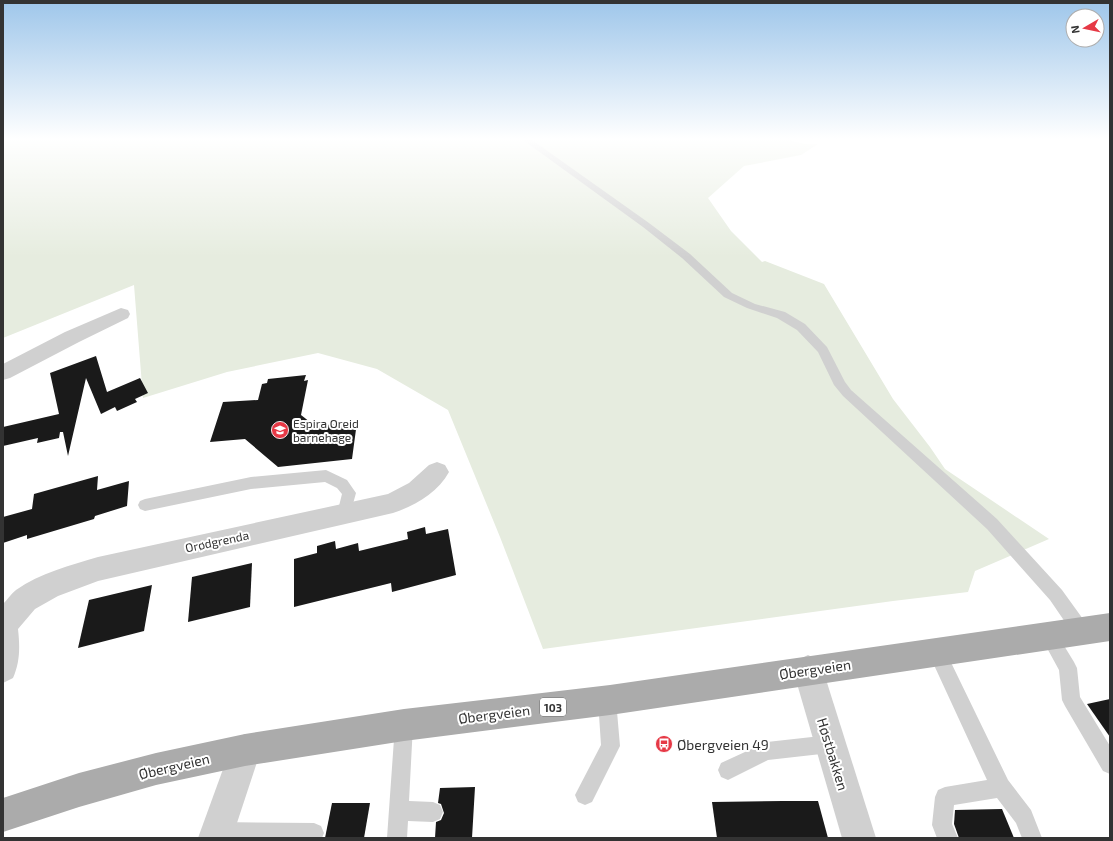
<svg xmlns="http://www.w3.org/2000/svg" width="1113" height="841" viewBox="0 0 1113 841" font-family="'Exo 2',sans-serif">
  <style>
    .green { fill: #e6ecdf }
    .building { fill: #1a1a1a }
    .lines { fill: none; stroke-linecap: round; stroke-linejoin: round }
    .service { fill: #d0d0d0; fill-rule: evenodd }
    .minor { fill: #d0d0d0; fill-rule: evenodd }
    .primary { fill: #ababab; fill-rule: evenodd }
    .labels { text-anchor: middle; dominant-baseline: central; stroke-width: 4; stroke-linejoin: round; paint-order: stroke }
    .shield { fill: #fff; stroke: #707070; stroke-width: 1 }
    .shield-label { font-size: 11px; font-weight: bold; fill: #333 }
    .poi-label { font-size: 12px; fill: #333; stroke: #fff; text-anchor: start }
    .street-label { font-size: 12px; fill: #333; stroke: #fff }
    .near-street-label { font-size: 14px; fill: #333; stroke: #fff }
    .near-poi-label { font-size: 14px; fill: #333; stroke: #fff; text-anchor: start }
  </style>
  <rect width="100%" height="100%" fill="#fff"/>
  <!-- green -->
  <path class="green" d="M3 140H791C800 144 808 145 818 144L801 155 744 166 708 198 731 231 762 262 765 261 824 284 893 399 930 447 945 469 1049 539 975 571 968 592 893 601 543 649 500 537 448 410 377 369 318 353 227 372 143 398 134 285 3 338Z"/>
  <!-- building -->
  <g class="building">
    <polygon points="96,356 107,392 140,378 148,393 135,399 137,402 117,411 115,407 101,414 86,378 68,456 63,432 60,432 59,438 37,443 38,438 3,446 3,427 59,414 50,373"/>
    <polygon points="306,375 304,381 308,380 301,415 315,426 357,422 352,459 278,467 245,439 210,442 223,402 258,400 262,384 267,383 268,379"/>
    <polygon points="98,476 97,490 129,481 127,506 95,516 94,519 27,539 27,535 3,543 3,517 32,509 34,494"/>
    <polygon points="425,527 426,534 448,529 456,575 392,592 391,583 294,607 294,559 317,553 317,546 335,541 336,549 358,543 359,551 408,539 407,532"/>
    <polygon points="252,563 250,607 188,622 192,577"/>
    <polygon points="152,585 144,631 78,648 89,600"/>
    <polygon points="1110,699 1110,737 1087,704"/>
    <polygon points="475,787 472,838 435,838 436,822 441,820 444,813 441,804 438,803 440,788"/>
    <polygon points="783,801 818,801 828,838 717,838 712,802"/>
    <polygon points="332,803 370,803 364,838 325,838"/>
    <polygon points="1002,809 1014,838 959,838 954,824 955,810"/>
  </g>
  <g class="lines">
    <!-- service -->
    <g class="service">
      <polygon points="523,140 532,140 649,223 690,254 732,293 755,304 785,312 805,324 827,347 845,382 851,390 997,519 1062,590 1088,626 1090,632 1088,638 1082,640 1076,638 1050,600 987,529 843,396 834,385 818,352 797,330 777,318 747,308 724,297 682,258 643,227"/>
      <polygon points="326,470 347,480 356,493 349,518 344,520 339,518 337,514 342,494 337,488 325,482 251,489 145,511 140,509 138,505 140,501 145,499 251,477"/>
      <polygon points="1049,629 1055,631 1074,662 1077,668 1080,697 1110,746 1110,774 1103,771 1065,706 1062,700 1059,670 1041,637 1043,631"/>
      <polygon points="937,643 943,646 1008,780 1031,810 1042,838 1022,838 1016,823 997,798 954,805 952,824 958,838 937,838 932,825 935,797 938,790 945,787 987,780 928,652 931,646"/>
      <polygon points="607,691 613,694 616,700 620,746 592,802 585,805 578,802 575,795 601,745 598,700 601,694"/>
      <polygon points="404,716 411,718 413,725 409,801 433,802 440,805 443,812 440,819 433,822 408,821 407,838 387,838 395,725 397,718"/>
      <polygon points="830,735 837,737 839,744 837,751 830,753 768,760 728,780 721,777 718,770 721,763 767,742"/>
      <polygon points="217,822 314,823 321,826 324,833 322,838 209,838 207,832 210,825"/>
    </g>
    <!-- minor -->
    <g class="minor">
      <polygon points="121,308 128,310 130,314 128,318 79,342 10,378 3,380 3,364 65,332"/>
      <path d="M437 462 445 465 449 472C438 493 414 506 393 513L98 581 58 596 35 609 18 629C20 647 20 662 13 678L3 683V604C7 600 11 594 16 590 40 573 71 565 98 557L388 494 409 483 429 465Z"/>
      <polygon points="808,655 818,660 823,670 876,838 842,838 793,670 798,660"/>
      <polygon points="245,734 256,739 261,750 232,838 198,838 234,739"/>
    </g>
    <!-- primary -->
    <polygon class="primary" points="1110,613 1110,641 610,715 404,741 245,766 156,785 79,807 3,832 3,798 79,773 156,753 245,734 404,709 610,685"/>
  </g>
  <!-- sky -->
  <linearGradient id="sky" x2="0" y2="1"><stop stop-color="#9ec6ea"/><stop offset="0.54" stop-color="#fff"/><stop offset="1" stop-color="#fff" stop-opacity="0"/></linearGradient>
  <rect width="1113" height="257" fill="url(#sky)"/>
  <!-- icons -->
  <defs>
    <g id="school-disc" transform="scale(0.9)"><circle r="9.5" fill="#e63946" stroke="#fff"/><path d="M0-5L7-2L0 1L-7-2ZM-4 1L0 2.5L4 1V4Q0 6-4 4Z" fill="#fff"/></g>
    <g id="bus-disc" transform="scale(0.9)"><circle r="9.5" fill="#e63946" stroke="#fff"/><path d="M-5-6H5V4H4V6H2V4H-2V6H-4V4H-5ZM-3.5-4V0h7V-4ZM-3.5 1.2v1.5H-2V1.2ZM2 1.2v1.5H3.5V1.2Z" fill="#fff"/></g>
  </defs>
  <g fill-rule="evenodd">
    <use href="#school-disc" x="280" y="430"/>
    <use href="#bus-disc" x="664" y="744"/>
  </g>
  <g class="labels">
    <!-- shield labels -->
    <rect class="shield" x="540" y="698" width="26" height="18" rx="3"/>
    <g class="shield-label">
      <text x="553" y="707">103</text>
    </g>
    <!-- poi labels -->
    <g class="poi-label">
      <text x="293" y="423">Espira Oreid<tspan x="293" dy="14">barnehage</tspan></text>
    </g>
    <!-- street labels -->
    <g class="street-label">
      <text transform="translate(217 541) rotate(-12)">Orødgrenda</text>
    </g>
    <!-- near-street labels -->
    <g class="near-street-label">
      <text transform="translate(815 669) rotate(-8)">Øbergveien</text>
      <text transform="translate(494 714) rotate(-7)">Øbergveien</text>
      <text transform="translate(833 754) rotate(73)">Høstbakken</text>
      <text transform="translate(174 766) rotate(-13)">Øbergveien</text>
    </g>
    <!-- near-poi labels -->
    <g class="near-poi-label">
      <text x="677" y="744">Øbergveien 49</text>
    </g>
  </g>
  <!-- border -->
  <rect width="1113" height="841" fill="none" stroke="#333333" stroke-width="8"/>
  <!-- north arrow -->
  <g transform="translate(1085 28) rotate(261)"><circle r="19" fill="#ffffff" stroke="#adadad"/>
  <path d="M0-3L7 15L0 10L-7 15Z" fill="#e63946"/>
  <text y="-6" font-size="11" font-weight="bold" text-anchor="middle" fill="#333333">N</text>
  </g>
</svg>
